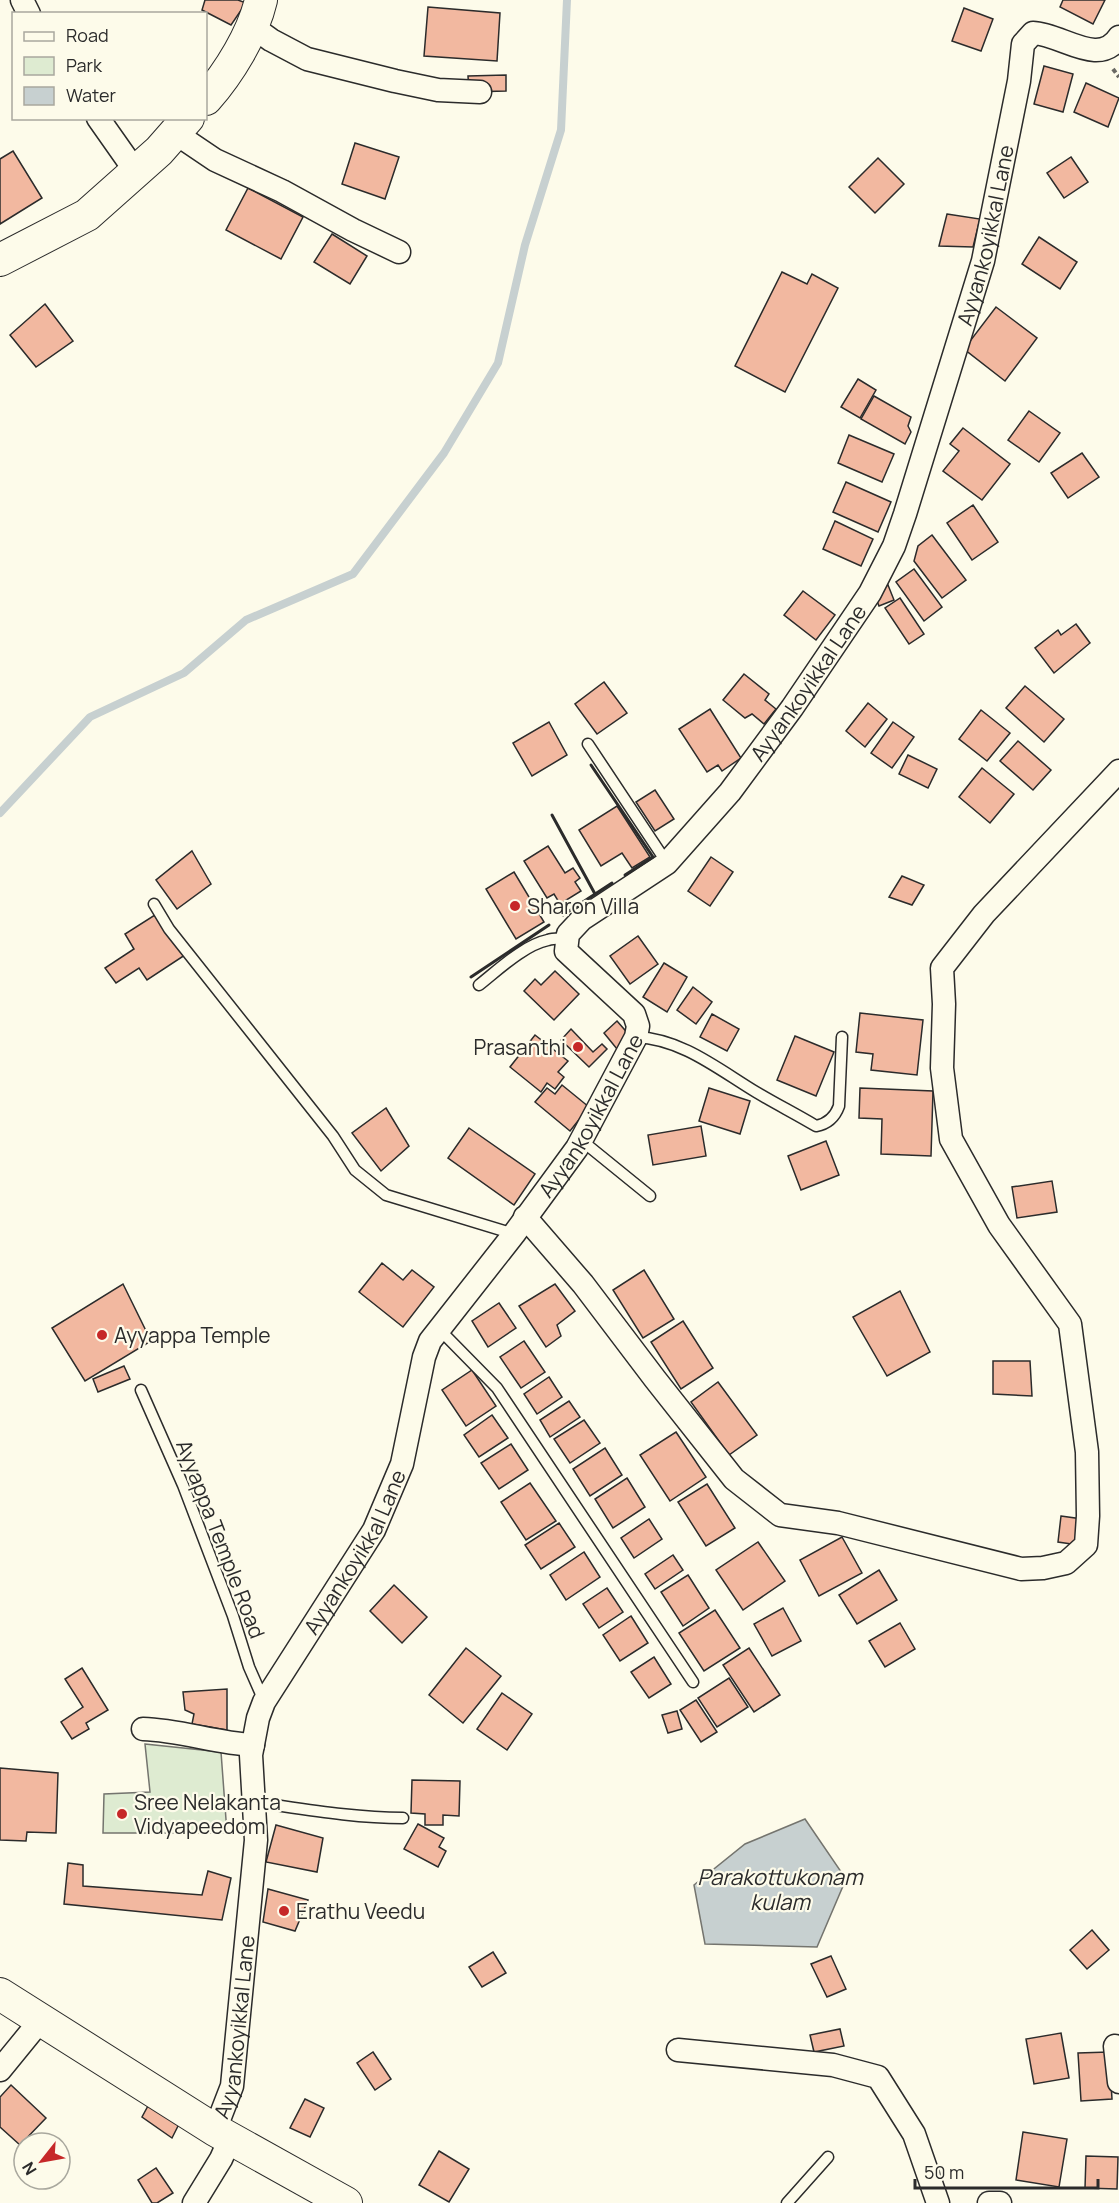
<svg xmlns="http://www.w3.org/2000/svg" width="1119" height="2203" viewBox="0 0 1119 2203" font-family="Manrope,sans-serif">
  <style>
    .green { fill: #deebd1; stroke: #74746e; stroke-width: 1.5 }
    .water { fill: #c7d0d0; stroke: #74746e; stroke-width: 1.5 }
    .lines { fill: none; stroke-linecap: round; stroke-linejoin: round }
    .stream { stroke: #c7d0d0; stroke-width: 8 }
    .building { fill: #f2b8a0; stroke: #2b2b2b; stroke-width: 1.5 }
    .service-casing { stroke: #2b2b2b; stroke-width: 13 }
    .minor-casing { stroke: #2b2b2b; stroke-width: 25 }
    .secondary-casing { stroke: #2b2b2b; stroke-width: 34 }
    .path { stroke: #6a6964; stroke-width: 4; stroke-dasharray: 4.5 3; stroke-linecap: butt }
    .service { stroke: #fdfbea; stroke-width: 10 }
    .minor { stroke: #fdfbea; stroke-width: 22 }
    .secondary { stroke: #fdfbea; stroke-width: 32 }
    .wall { stroke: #2b2b2b; stroke-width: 3 }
    .poi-dot { fill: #c62828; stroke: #fdfbea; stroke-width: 2 }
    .labels { text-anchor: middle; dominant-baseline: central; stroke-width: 4.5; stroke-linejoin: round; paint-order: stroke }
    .street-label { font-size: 21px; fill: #2b2b2b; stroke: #fdfbea }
    .poi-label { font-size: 21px; fill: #2b2b2b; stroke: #fdfbea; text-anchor: start }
    .water-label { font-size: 22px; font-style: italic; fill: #2b2b2b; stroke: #fdfbea }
  </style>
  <rect width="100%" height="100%" fill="#fdfbea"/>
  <!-- green -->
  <polygon class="green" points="145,1744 221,1752 227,1833 103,1833 104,1794 150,1792"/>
  <!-- water -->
  <polygon class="water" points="805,1819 846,1879 817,1947 705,1944 694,1885 745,1844"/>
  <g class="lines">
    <!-- stream -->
    <polyline class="stream" points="0,813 90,717 184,673 246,620 353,574 444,453 498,363 525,245 561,130 567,0"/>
  </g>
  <!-- building -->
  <g class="building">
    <polygon points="205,0 238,0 246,3 231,25 202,10"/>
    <polygon points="1063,0 1105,0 1093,24 1060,7"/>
    <polygon points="428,7 500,13 497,61 424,56"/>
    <polygon points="964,8 993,19 981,51 952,41"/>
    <polygon points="1044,66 1073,74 1063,112 1034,104"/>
    <polygon points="506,75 506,91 469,92 468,76"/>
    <polygon points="1086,83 1119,98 1108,127 1074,112"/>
    <polygon points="355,143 399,157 385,199 342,184"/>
    <polygon points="13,151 42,198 0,224 0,159"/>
    <polygon points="1071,157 1088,182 1064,198 1047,173"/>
    <polygon points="878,158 904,184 875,213 849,187"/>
    <polygon points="248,188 303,217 281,259 226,230"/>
    <polygon points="947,214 980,219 973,247 939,246"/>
    <polygon points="332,234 367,256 350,284 314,262"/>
    <polygon points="1039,237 1077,262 1060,289 1022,264"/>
    <polygon points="782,272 807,284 812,274 838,288 785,392 735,366"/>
    <polygon points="45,304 73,341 36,367 10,335"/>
    <polygon points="996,307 1037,338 1005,381 964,349"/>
    <polygon points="858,379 876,390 860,418 841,407"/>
    <polygon points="874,396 911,417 908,426 911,432 905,444 861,419"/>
    <polygon points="1029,411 1060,433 1039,462 1008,440"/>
    <polygon points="963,428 1010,464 982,500 943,471 959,451 950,444"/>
    <polygon points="849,435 894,454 882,482 838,463"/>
    <polygon points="1082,453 1099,477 1068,498 1051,473"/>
    <polygon points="846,482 891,502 878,532 833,512"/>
    <polygon points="973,505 998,542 972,560 947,523"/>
    <polygon points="835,521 873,539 861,566 823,549"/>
    <polygon points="932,535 966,580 942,598 914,561 918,546"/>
    <polygon points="914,569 942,607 924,621 896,582"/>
    <polygon points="888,585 894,600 879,606 873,591"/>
    <polygon points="803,591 835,615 816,640 784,615"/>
    <polygon points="900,598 924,634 909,644 885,608"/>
    <polygon points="1076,624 1090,643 1054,673 1035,648 1058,630 1061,635"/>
    <polygon points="744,674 769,694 765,700 776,709 764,724 752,714 745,718 723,700"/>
    <polygon points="604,682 627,713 597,734 575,704"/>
    <polygon points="1025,686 1064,719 1044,742 1006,708"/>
    <polygon points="868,703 887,719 865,747 846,731"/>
    <polygon points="710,709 741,758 722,771 718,765 707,772 679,729"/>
    <polygon points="981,710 1010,733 987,761 959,739"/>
    <polygon points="549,722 567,755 532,776 513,743"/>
    <polygon points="893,722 914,737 892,768 871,753"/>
    <polygon points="1018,741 1051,770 1033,790 1000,761"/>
    <polygon points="908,755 937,769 928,788 899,774"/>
    <polygon points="982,768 1014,794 990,823 959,797"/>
    <polygon points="655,790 674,819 655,831 636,802"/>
    <polygon points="617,806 650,857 632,868 622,853 601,866 579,830"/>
    <polygon points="548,846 565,873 573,868 580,878 575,882 581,891 560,904 554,894 547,898 524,861"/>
    <polygon points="192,851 211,884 177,909 156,880"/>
    <polygon points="711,857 733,872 710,906 688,891"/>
    <polygon points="514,872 544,922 516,939 486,889"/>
    <polygon points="902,876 924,885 912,905 889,897"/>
    <polygon points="158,913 185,955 147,980 139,968 116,983 105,968 134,949 125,934"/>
    <polygon points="638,936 658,964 630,984 610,956"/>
    <polygon points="664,963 687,977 667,1012 643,997"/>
    <polygon points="555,971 579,994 554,1020 524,991 535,979 541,985"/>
    <polygon points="693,987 712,1002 696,1024 677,1010"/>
    <polygon points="860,1013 923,1020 917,1075 871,1070 873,1054 856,1052"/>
    <polygon points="712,1014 739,1029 727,1051 700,1037"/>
    <polygon points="617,1021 631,1037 617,1049 604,1033"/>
    <polygon points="571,1029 593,1052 602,1044 607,1049 589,1067 561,1040"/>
    <polygon points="535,1035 568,1061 558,1072 564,1077 555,1089 547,1083 541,1092 510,1067"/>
    <polygon points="795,1036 834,1052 816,1096 777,1080"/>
    <polygon points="562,1085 589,1107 570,1131 535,1102 547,1088 555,1094"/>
    <polygon points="709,1088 750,1101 740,1134 699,1121"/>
    <polygon points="860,1088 933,1091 931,1156 881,1154 882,1119 859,1118"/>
    <polygon points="386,1108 409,1146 381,1171 352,1133"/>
    <polygon points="701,1126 706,1156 653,1165 648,1135"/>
    <polygon points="469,1128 535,1174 514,1205 448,1158"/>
    <polygon points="826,1141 839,1175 801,1190 788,1156"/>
    <polygon points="1052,1181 1057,1212 1017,1218 1012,1187"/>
    <polygon points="382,1263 403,1280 412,1270 434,1287 403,1327 359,1292"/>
    <polygon points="644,1270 674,1319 643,1338 613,1290"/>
    <polygon points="123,1284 151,1341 85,1381 52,1328"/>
    <polygon points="555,1284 575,1311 557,1325 561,1336 546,1347 519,1306"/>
    <polygon points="900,1291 930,1352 887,1376 853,1317"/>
    <polygon points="499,1303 516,1328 488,1347 472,1321"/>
    <polygon points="683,1321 713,1368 681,1389 651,1342"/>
    <polygon points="524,1341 545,1372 521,1388 500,1357"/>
    <polygon points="993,1361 1030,1361 1032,1396 993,1394"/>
    <polygon points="124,1366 130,1379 98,1392 93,1379"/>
    <polygon points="472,1370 496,1406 466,1426 442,1390"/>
    <polygon points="549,1377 562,1397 537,1414 524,1394"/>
    <polygon points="718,1382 757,1435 729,1455 691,1402"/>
    <polygon points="569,1401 580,1417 550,1437 540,1420"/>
    <polygon points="492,1415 508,1438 479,1457 464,1435"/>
    <polygon points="584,1420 600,1443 570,1463 554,1439"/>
    <polygon points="676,1432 706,1477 670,1501 640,1455"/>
    <polygon points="511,1444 528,1470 499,1489 481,1463"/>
    <polygon points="605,1448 622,1475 590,1496 573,1469"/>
    <polygon points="627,1478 645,1507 613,1528 595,1499"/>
    <polygon points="530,1483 556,1521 526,1540 501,1502"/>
    <polygon points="707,1484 735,1528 706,1546 678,1502"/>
    <polygon points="1061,1516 1082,1519 1078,1545 1058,1542"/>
    <polygon points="649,1519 662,1539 634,1558 621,1538"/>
    <polygon points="559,1523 575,1547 541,1569 525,1545"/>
    <polygon points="842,1537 862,1573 819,1596 800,1560"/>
    <polygon points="758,1542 785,1581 743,1610 716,1570"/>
    <polygon points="584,1552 600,1577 566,1600 550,1575"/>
    <polygon points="673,1555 683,1570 655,1589 645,1574"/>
    <polygon points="879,1570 897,1600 857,1624 839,1595"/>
    <polygon points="688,1575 709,1608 683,1626 661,1592"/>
    <polygon points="394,1585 427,1617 402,1643 370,1611"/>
    <polygon points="607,1588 623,1612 599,1628 583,1604"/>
    <polygon points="783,1608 801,1641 772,1656 754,1624"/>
    <polygon points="715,1610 740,1648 704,1671 679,1633"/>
    <polygon points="631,1616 648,1643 620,1661 603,1635"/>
    <polygon points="900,1623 915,1649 885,1667 869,1641"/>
    <polygon points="466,1648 501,1676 463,1723 429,1695"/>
    <polygon points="749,1648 780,1695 754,1712 723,1665"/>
    <polygon points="654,1657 671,1684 649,1698 631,1672"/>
    <polygon points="82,1668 108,1710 86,1723 89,1729 72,1739 61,1722 83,1707 65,1679"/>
    <polygon points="729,1678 748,1707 717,1727 698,1698"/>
    <polygon points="227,1689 227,1730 192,1724 194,1714 185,1710 183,1692"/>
    <polygon points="502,1693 532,1714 507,1750 477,1729"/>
    <polygon points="696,1700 717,1732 701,1742 680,1710"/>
    <polygon points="677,1711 682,1729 668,1733 662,1715"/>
    <polygon points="0,1768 58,1773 56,1833 27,1832 26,1841 0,1840"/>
    <polygon points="412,1780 460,1781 459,1816 443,1815 443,1825 425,1825 425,1814 411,1813"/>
    <polygon points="418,1824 444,1838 439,1847 446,1851 438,1867 404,1849"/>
    <polygon points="276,1825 323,1838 317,1872 266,1862"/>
    <polygon points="68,1863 83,1865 83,1886 202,1895 208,1871 231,1878 222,1920 64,1904"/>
    <polygon points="268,1889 308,1900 295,1931 263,1922"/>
    <polygon points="1092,1930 1109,1950 1087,1969 1070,1950"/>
    <polygon points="493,1952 506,1973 482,1987 469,1967"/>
    <polygon points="831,1956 846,1989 827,1997 811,1964"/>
    <polygon points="840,2029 844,2046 814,2052 810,2035"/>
    <polygon points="1061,2033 1069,2078 1034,2084 1026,2039"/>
    <polygon points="373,2052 391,2079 375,2090 357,2063"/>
    <polygon points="1109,2052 1112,2099 1081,2101 1078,2053"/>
    <polygon points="11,2085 46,2118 20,2145 0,2127 0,2097"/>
    <polygon points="305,2099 324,2108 310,2137 290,2128"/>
    <polygon points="149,2104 179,2124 172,2138 142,2117"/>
    <polygon points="1023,2132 1067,2139 1059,2187 1016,2180"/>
    <polygon points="439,2151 469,2169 449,2202 419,2185"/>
    <polygon points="1086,2156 1118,2157 1117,2189 1085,2188"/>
    <polygon points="156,2168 173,2193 157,2203 152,2203 138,2180"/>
  </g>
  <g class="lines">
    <!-- service casing -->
    <g class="service-casing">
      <g id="service">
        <polyline points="588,744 667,863"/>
        <polyline points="154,904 169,929 333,1136 355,1170 386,1195 514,1234"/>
        <path d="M479 985C498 970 524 945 548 940 554 938 561 939 567 938"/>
        <path d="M636 1037C682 1039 718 1069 756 1092 776 1104 796 1114 816 1126 827 1124 835 1117 839 1106L842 1037"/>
        <polyline points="581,1140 650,1196"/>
        <polyline points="439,1329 497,1388 693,1682"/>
        <polyline points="141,1390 183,1485 233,1616 249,1667 264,1701"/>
        <path d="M254 1802C304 1809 353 1818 403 1818"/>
        <polyline points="787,2203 828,2157"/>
      </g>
    </g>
    <!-- minor casing -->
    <g class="minor-casing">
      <g id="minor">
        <polyline points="22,0 29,14"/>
        <polyline points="253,27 271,40 307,59 395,81 438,90 480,92"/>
        <polyline points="98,118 136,172"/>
        <polyline points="175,133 215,160 282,191 353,230 399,252"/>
        <polyline points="525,1217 583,1284 655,1379 734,1479 780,1515 838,1523 1021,1569 1043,1568 1066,1563 1086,1545 1088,1516 1087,1452 1070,1324 999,1225 951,1139 942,1068 944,1004 942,968 984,914 1119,771"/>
        <path d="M143 1729C180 1730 215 1743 253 1745"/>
        <polyline points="1115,2046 1119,2082"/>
        <polyline points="678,2050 833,2065 878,2077 914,2134 938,2203"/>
        <polyline points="0,2070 40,2021"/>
        <path id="s1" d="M215 2130 232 2086 256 1840 251 1755 258 1718 264 1702 374 1530 402 1464 424 1357 430 1341 514 1234 577 1148 636 1037 638 1026 634 1014 566 951 568 934 582 919 667 863 730 792 792 708 870 593 894 546 905 514 983 261 1019 81 1023 44 1033 33C1062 34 1099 68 1119 37"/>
        <polyline points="194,2203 221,2159 230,2139"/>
        <polyline points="989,2203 1000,2203"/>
      </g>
    </g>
    <!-- secondary casing -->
    <g class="secondary-casing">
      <g id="secondary">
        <path d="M206 99C229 73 253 34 261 0"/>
        <polyline points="0,260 87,215 159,151 188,118"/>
        <polyline points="0,1994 215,2130 346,2203"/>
      </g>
    </g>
    <!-- path -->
    <polyline class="path" points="1113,69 1119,77"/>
    <!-- service -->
    <use href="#service" class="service"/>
    <!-- minor -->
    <use href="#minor" class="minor"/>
    <!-- secondary -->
    <use href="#secondary" class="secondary"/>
    <!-- wall -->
    <g class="wall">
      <polyline points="591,765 653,857 625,875"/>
      <polyline points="552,815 595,894"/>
      <polyline points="563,915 612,883"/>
      <polyline points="471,977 549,925"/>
    </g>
  </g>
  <!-- markers -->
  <g class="poi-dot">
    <circle cx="515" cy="906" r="6"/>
    <circle cx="578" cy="1047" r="6"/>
    <circle cx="102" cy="1335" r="6"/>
    <circle cx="122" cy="1814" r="6"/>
    <circle cx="284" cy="1911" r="6"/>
  </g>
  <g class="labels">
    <!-- street labels -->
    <g class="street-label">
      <text stroke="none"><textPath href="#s1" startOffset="2176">Ayyankoyikkal Lane</textPath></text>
      <text stroke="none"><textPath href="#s1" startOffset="1690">Ayyankoyikkal Lane</textPath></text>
      <text stroke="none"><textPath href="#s1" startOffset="1114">Ayyankoyikkal Lane</textPath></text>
      <text transform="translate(221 1539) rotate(69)">Ayyappa Temple Road</text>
      <text stroke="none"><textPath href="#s1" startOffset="610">Ayyankoyikkal Lane</textPath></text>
      <text stroke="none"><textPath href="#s1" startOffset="106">Ayyankoyikkal Lane</textPath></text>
    </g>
    <!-- poi labels -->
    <g class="poi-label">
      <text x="527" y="906">Sharon Villa</text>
      <text x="566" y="1047" text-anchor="end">Prasanthi</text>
      <text x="114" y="1335">Ayyappa Temple</text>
      <text x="134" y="1802">Sree Nelakanta<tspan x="134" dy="24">Vidyapeedom</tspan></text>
      <text x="296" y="1911">Erathu Veedu</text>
    </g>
    <!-- water labels -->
    <g class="water-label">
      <text x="780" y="1877">Parakottukonam<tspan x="780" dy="25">kulam</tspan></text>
    </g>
  </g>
  <!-- legend -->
  <rect x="12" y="12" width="195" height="108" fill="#fdfbea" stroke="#a9a89e" stroke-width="1.5"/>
  <rect x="24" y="32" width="30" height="9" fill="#fdfbea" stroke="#a9a89e" stroke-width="1.5"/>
  <text x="66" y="42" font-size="18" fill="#2b2b2b">Road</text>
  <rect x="24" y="57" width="30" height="18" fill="#deebd1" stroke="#a9a89e" stroke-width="1.5"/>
  <text x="66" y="72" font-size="18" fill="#2b2b2b">Park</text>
  <rect x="24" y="87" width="30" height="18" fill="#c7d0d0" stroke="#a9a89e" stroke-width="1.5"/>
  <text x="66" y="102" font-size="18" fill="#2b2b2b">Water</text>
  <!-- north arrow -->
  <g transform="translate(42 2161) rotate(239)"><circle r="28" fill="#fdfbea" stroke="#a9a89e" stroke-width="1.5"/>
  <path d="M0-4.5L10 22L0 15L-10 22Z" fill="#c62828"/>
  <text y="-9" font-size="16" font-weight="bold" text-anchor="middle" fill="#2b2b2b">N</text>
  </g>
  <!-- scale -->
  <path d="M915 2179v9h183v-9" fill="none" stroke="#2b2b2b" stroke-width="3"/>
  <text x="924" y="2179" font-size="18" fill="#2b2b2b" stroke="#fdfbea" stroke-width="4.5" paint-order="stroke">50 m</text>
</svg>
